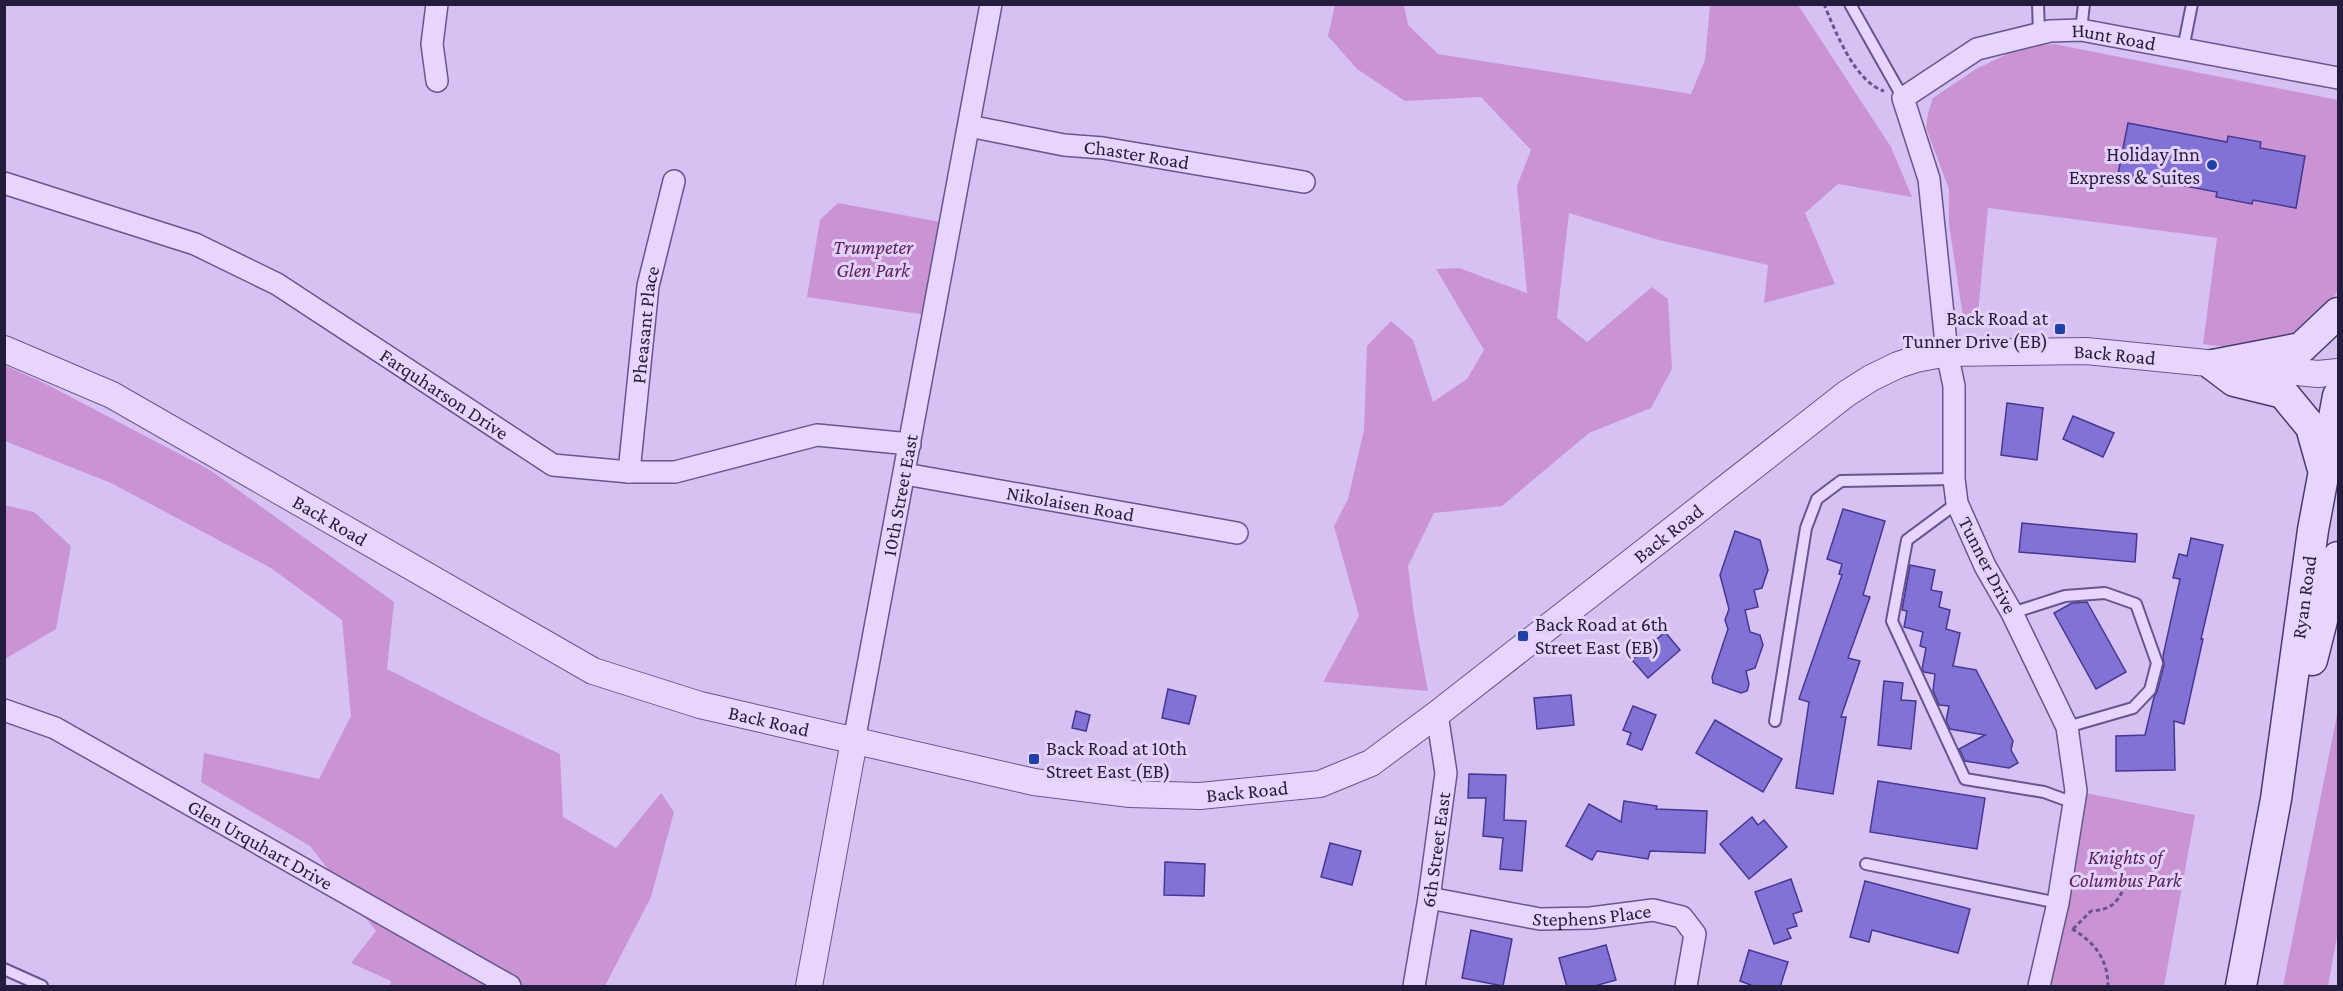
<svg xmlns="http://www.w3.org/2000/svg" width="2343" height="991" viewBox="0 0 2343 991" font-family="'Crimson Pro',serif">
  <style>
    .green { fill: #ca93d3 }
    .building { fill: #8272d6; stroke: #453892; stroke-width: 1.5 }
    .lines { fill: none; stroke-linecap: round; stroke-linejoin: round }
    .service-casing { stroke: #66568f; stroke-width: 14 }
    .minor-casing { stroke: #66568f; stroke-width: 24 }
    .tertiary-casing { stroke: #66568f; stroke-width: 28 }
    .secondary-casing { stroke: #473971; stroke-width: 33 }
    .path { stroke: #66568f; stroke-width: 3; stroke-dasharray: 4.5 3; stroke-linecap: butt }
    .service { stroke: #e7d5fd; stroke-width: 10 }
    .minor { stroke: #e7d5fd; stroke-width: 21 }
    .tertiary { stroke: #e7d5fd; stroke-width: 26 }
    .secondary { stroke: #e7d5fd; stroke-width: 30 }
    .poi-dot { fill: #1e41a6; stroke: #e4d1fa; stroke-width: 2 }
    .labels { text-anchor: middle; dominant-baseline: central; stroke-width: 6; stroke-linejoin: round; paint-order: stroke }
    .street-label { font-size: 20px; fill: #241c3d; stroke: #e4d1fa }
    .poi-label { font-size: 20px; fill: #241c3d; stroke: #e4d1fa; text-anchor: end }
    .park-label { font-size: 20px; font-style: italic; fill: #5c205c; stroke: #e4d1fa }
  </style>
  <rect width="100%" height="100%" fill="#d7c1f3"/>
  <!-- green -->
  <g class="green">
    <polygon points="1335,5 1404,5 1408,25 1438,54 1691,94 1705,60 1710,5 1798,5 1891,147 1912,197 1838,184 1805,213 1835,284 1764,303 1768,265 1659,240 1569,213 1557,318 1587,342 1652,287 1668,299 1672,369 1651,408 1589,433 1502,506 1434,513 1408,566 1414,615 1428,691 1323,682 1359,616 1334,526 1348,499 1364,430 1367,346 1391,321 1413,340 1433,402 1467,379 1484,350 1436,269 1459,268 1527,293 1517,186 1531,150 1481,97 1405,101 1357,69 1328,36"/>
    <path d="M2054 44 2338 100V290C2326 314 2287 347 2259 349 2241 350 2221 346 2203 344L2217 238 1988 208 1977 324 1964 323 1949 224V189L1926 128 1928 113 1933 98 1976 69 2022 47Z"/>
    <polygon points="838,203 951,224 934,316 807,297 820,220"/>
    <polygon points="4,365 46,384 210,470 394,602 387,669 484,718 560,754 563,817 616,848 661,793 674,812 651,897 605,986 390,986 391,981 351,963 376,931 310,846 201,782 204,753 319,779 351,716 342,620 271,568 111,483 5,441"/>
    <polygon points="4,505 34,512 71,546 56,629 5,659"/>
    <polygon points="2338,710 2338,931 2328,986 2283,986"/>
    <polygon points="2076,791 2195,815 2164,986 2039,986"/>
  </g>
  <!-- building -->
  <g class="building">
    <polygon points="2128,123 2227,142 2228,136 2261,142 2260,148 2305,156 2296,208 2253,200 2252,204 2216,197 2217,192 2164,182 2163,186 2128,180 2127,176 2118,174"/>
    <polygon points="2007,403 2043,408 2037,460 2001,455"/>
    <polygon points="2073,416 2114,433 2103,457 2063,439"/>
    <polygon points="1843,509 1885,521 1863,595 1870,597 1848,658 1860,661 1841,717 1846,717 1833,794 1796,788 1809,702 1799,699 1842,575 1839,574 1842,564 1827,559"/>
    <polygon points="2022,523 2137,534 2135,562 2019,552"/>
    <polygon points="1735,531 1760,540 1768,570 1762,588 1754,590 1758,607 1745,610 1750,632 1760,635 1763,645 1755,668 1746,671 1749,684 1747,691 1741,693 1713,683 1712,677 1728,629 1725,620 1729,609 1720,575"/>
    <polygon points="2191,538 2223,545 2201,639 2203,639 2184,724 2174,721 2175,770 2116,771 2116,736 2145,735 2154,697 2157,692 2164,665 2163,656 2180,579 2173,578 2179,554 2187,556"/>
    <polygon points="1910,565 1935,570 1931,590 1942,592 1939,607 1950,610 1946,629 1960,633 1953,666 1976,670 2013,741 2011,750 2018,763 2009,768 1965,761 1959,749 1985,735 1950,729 1946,721 1949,706 1939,705 1933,691 1935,674 1924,672 1922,669 1926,648 1920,646 1923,632 1904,627 1907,611 1902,610"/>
    <polygon points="2087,602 2126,672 2096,689 2054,613 2072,603"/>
    <polygon points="1665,632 1680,650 1648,678 1632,660"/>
    <polygon points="1884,681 1903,683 1901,700 1916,701 1911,749 1878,745"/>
    <polygon points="1168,689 1196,696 1189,724 1162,718"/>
    <polygon points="1571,695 1574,725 1537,729 1534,698"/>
    <polygon points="1633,706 1656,715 1642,750 1627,744 1631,733 1623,730"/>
    <polygon points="1076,711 1090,715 1086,731 1072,728"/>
    <polygon points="1715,720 1782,759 1763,792 1696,753"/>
    <polygon points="1469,774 1506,775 1504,820 1526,821 1522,871 1500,869 1503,838 1483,836 1486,798 1468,798"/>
    <polygon points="1878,781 1985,798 1977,849 1870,832"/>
    <polygon points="1624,801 1657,806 1656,809 1707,811 1705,853 1650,851 1648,859 1597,851 1592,860 1566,846 1589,804 1621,822"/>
    <polygon points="1752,817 1758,825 1764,820 1787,847 1749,879 1720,844"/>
    <polygon points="1330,843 1361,851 1352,885 1321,877"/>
    <polygon points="1165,862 1205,864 1204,896 1164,895"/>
    <polygon points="1791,879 1802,911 1793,914 1797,926 1787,929 1791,938 1774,944 1755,892"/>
    <polygon points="1865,881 1970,909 1958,953 1872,930 1869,942 1850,937"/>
    <polygon points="1471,930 1512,939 1503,986 1462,978"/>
    <polygon points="1606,945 1616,980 1591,987 1567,987 1559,958"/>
    <polygon points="1749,950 1788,962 1780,987 1756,987 1740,981"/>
  </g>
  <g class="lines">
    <!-- service casing -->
    <g class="service-casing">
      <g id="service">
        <polyline points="1850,4 1903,98"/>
        <polyline points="2038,4 2039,34"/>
        <polyline points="2081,30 2084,4"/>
        <polyline points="2183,49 2192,4"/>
        <polyline points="1957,503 1907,540 1892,621 1965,779 2044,792 2074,803"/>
        <polyline points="2012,613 2065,596 2105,593 2136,604 2157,663 2150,690 2133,708 2067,727"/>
        <polyline points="1775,721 1806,528 1817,499 1841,481 1954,479"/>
        <polyline points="1866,864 2058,903"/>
        <polyline points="4,969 42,986"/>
      </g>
    </g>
    <!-- minor casing -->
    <g class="minor-casing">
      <g id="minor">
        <polyline points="437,81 432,44 437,4"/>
        <path id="s1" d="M969 126 1064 145 1103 148 1304 182"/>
        <path id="s2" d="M4 183 195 244 277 284 553 465 629 472H675L817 435 910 444"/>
        <path id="s3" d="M629 472 648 286 674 181"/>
        <path id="s4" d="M905 474 1237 533"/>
        <path id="s5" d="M4 710 55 728 510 986"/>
        <path id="s6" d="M854 741 991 4"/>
        <path id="s7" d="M1429 898 1540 919 1591 918 1653 910 1682 917 1695 934 1686 986"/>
        <path id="s8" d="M1414 986 1429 898 1446 773 1437 714"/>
        <path id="s9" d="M2039 986 2058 903 2076 791 2067 727 2012 613 1985 566 1957 503 1954 479V386L1947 353 1929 179 1903 98 1977 49 2050 31 2081 30 2338 78"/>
      </g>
    </g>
    <!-- tertiary casing -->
    <g class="tertiary-casing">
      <g id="tertiary">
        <path id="s10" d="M4 349 112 395 593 671 700 705 1034 782 1130 794 1200 796 1320 784 1371 763 1437 714 1846 394 1871 378 1898 365 1916 359 1947 353 2086 351 2318 374 2338 372"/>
        <polyline points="809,986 854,741"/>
      </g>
    </g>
    <!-- secondary casing -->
    <g class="secondary-casing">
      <g id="secondary">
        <polyline points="2213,365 2234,381 2283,393 2311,427 2322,466"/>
        <polyline points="2213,365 2301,348 2338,313"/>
        <polyline points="2312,660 2338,557"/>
        <path id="s11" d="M2241 986 2276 799 2313 530 2338 396"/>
      </g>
    </g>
    <!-- path -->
    <g class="path">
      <path d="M1824 4C1835 31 1855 82 1884 91"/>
      <path d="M2072 929C2095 942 2108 960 2108 986"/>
      <path d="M2073 929 2091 911C2107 910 2115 906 2122 892"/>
    </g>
    <!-- service -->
    <use href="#service" class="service"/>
    <!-- minor -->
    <use href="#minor" class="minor"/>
    <!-- tertiary -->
    <use href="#tertiary" class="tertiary"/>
    <!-- secondary -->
    <use href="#secondary" class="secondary"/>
  </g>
  <!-- markers -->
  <g class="poi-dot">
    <circle cx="2212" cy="165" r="6"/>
    <rect x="2054" y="323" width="12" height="12" rx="3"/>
    <rect x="1517" y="630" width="12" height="12" rx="3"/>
    <rect x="1028" y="753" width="12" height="12" rx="3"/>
  </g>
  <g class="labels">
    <!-- street labels -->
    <g class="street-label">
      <text stroke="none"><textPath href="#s9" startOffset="1152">Hunt Road</textPath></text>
      <text stroke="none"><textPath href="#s1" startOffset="170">Chaster Road</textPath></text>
      <text stroke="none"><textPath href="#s3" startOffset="148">Pheasant Place</textPath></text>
      <text stroke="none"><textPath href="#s10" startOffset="2349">Back Road</textPath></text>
      <text stroke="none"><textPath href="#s2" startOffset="492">Farquharson Drive</textPath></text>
      <text stroke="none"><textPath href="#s6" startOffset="250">10th Street East</textPath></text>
      <text stroke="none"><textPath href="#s4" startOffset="168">Nikolaisen Road</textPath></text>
      <text stroke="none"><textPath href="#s10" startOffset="369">Back Road</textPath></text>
      <text stroke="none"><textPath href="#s10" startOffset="1845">Back Road</textPath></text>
      <text transform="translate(1988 565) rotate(63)">Tunner Drive</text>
      <text stroke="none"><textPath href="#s11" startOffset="394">Ryan Road</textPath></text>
      <text stroke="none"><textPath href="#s10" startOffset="855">Back Road</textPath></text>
      <text stroke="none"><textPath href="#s10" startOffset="1341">Back Road</textPath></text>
      <text stroke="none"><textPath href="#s5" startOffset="290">Glen Urquhart Drive</textPath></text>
      <text stroke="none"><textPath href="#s8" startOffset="138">6th Street East</textPath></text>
      <text stroke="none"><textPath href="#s7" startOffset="165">Stephens Place</textPath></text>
    </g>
    <!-- poi labels -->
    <g class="poi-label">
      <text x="2200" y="154">Holiday Inn<tspan x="2200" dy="23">Express &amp; Suites</tspan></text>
      <text x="2048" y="318">Back Road at<tspan x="2048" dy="23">Tunner Drive (EB)</tspan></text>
      <text x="1535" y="624" text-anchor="start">Back Road at 6th<tspan x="1535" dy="23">Street East (EB)</tspan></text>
      <text x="1046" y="748" text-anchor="start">Back Road at 10th<tspan x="1046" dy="23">Street East (EB)</tspan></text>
    </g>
    <!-- park labels -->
    <g class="park-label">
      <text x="873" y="247">Trumpeter<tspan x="873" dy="23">Glen Park</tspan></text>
      <text x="2125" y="857">Knights of<tspan x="2125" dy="23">Columbus Park</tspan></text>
    </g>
  </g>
  <!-- border -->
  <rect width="2343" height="991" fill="none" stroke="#241c3d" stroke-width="12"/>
</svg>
